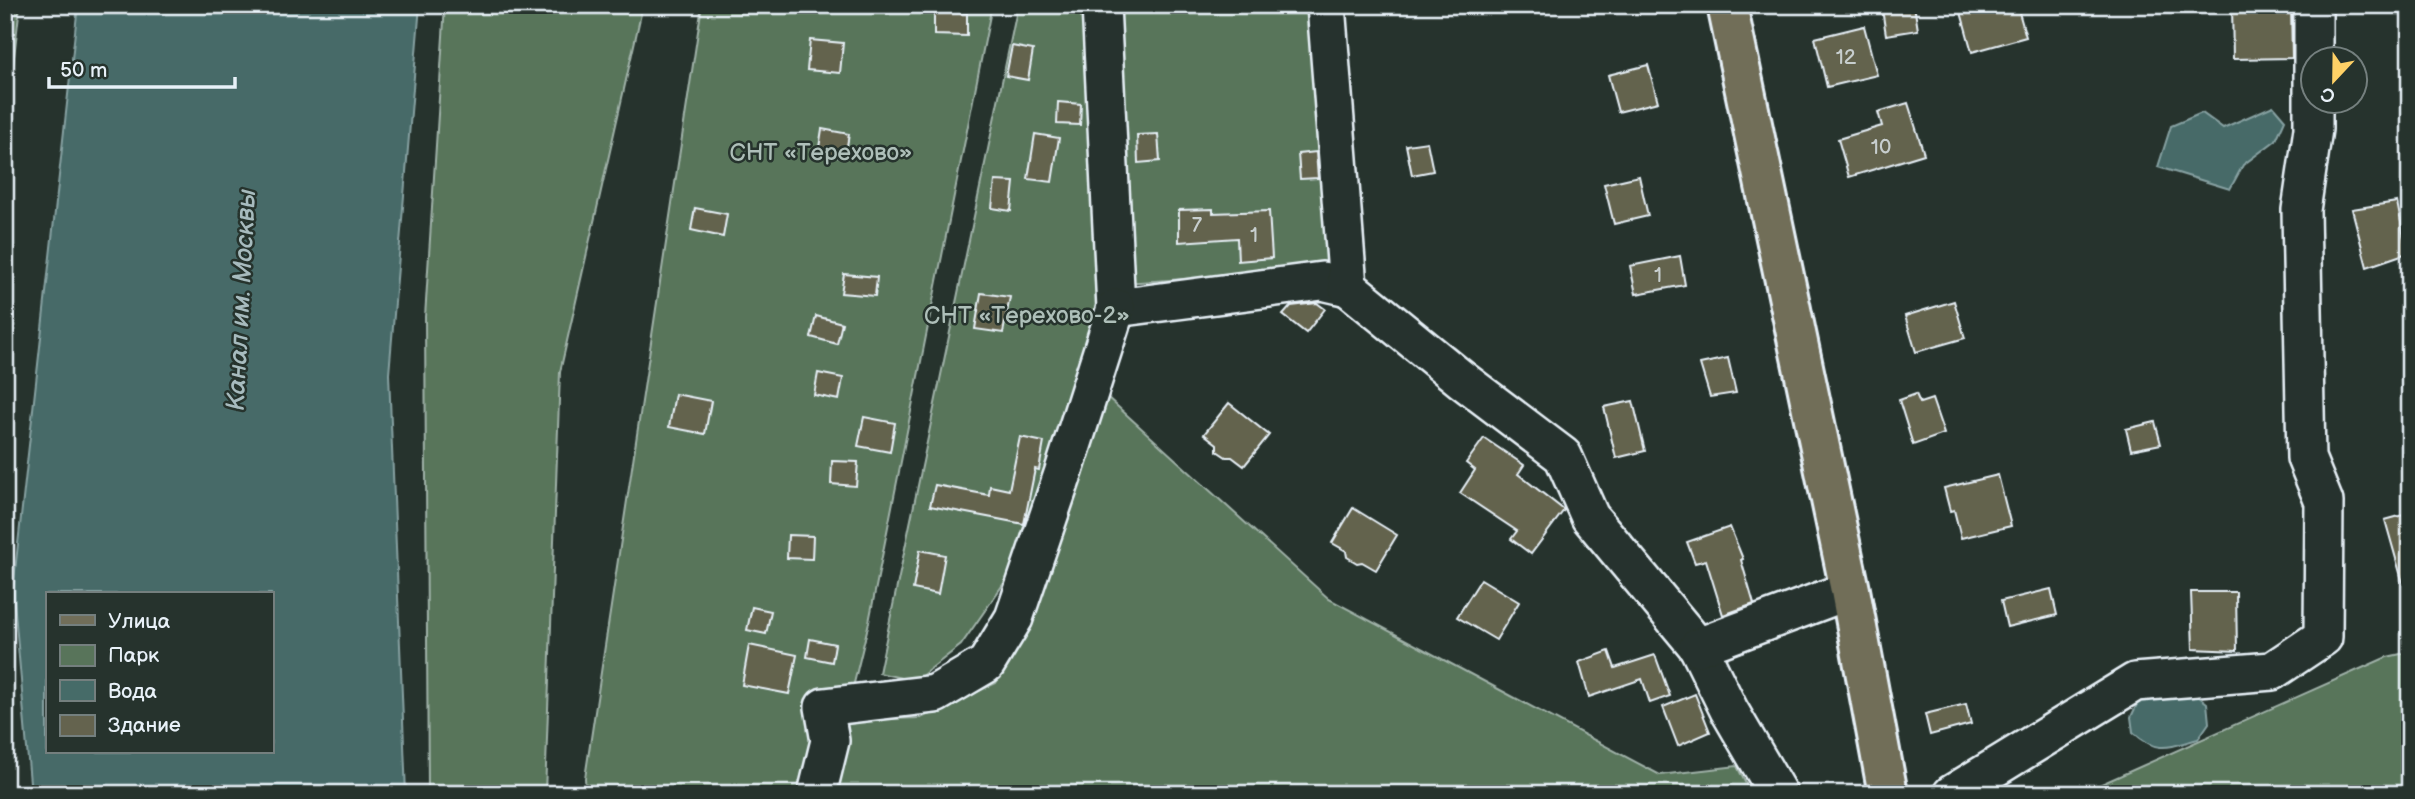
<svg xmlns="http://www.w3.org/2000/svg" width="2415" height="799" viewBox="0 0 2415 799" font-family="'Balsamiq Sans',sans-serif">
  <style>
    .green { fill: #58745a; stroke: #a0b2a9; stroke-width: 2 }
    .water { fill: #466b68; stroke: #87a1a2; stroke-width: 2; fill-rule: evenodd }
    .building { fill: #64634e; stroke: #e8f1f8; stroke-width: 2 }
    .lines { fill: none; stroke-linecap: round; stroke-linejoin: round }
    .minor-casing { stroke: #e8f1f8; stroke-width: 42 }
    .major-casing { stroke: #e8f1f8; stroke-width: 44 }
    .minor { stroke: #26332d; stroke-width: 37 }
    .major { stroke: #716e59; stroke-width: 38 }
    .labels { text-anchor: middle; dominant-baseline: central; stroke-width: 5; stroke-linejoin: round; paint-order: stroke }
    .number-label { font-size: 21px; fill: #c7cece }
    .park-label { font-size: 24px; fill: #aebfb9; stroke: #26332d }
    .water-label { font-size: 26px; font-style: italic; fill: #a7bbbe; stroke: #26332d }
  </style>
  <rect width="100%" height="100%" fill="#26332d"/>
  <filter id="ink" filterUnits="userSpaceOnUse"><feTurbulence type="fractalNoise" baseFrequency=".0143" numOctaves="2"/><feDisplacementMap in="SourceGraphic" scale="14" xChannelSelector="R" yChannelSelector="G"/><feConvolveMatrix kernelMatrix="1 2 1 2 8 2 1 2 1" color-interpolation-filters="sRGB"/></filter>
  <g filter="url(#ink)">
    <!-- green -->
    <g class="green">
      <polygon points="5,5 20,5 5,135"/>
      <polygon points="445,5 643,5 560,372 545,794 428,794 425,317"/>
      <polygon points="702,5 992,5 869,622 845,720 921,718 996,683 1026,633 1106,396 1329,599 1660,775 1737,766 1751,794 586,794 585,778"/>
      <polygon points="1018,5 1089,5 1102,324 1013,570 961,645 915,681 879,673"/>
      <polygon points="1111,5 1315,5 1335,269 1124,283"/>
      <polygon points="2410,652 2410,794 2079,794 2387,657"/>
    </g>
    <!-- water -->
    <g class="water">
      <path d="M78 5H420L389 374 406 794H31L13 589ZM47 594H271V752H47Z"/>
      <polygon points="2273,106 2285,120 2276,140 2243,165 2230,189 2158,167 2171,126 2202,113 2223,128"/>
      <path d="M2191 691 2207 703 2209 723 2198 739C2169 747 2158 755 2133 732L2131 717 2138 702 2154 694Z"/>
    </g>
    <!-- building -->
    <g class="building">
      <polygon points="1914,5 1918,30 1886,35 1882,9"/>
      <polygon points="1959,5 2017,5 2026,37 1972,52"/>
      <polygon points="2232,5 2291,5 2292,58 2233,59"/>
      <polygon points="934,12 967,13 967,36 934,35"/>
      <polygon points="1864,26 1877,75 1827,87 1815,38"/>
      <polygon points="810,40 843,43 840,73 807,70"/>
      <polygon points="1012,46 1033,50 1028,80 1006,76"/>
      <polygon points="1648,65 1658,102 1618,112 1608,75"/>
      <polygon points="1058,102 1081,104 1080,125 1057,124"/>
      <polygon points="1908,103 1924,154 1849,177 1838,139 1882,126 1878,112"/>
      <polygon points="822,129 849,134 845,158 818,154"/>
      <polygon points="1035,134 1059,138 1052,182 1028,179"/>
      <polygon points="1158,134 1160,161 1138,163 1137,135"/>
      <polygon points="1427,142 1433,171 1412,175 1406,145"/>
      <polygon points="1316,152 1318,178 1300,179 1298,154"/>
      <polygon points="1639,176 1648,216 1614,224 1604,184"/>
      <polygon points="995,181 1014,182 1011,211 992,208"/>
      <polygon points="2397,202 2407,253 2367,267 2352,209"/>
      <polygon points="695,208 727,214 723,237 691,230"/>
      <polygon points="1213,209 1213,213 1269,211 1272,258 1238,261 1237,238 1179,242 1179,210"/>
      <polygon points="1680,256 1685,285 1636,294 1630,266"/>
      <polygon points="844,274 877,277 875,296 841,293"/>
      <polygon points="981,293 1010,297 1003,333 975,329"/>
      <polygon points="1954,301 1965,338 1916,352 1905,316"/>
      <polygon points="1317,303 1325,309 1306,333 1283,315 1291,306"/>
      <polygon points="816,316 842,323 837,344 811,337"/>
      <polygon points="1728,358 1736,393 1710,397 1700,364"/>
      <polygon points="818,373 843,378 839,400 814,395"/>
      <polygon points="675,394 711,401 705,434 669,427"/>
      <polygon points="1916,394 1920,403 1932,399 1944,434 1913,445 1899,400"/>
      <polygon points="1633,401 1645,451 1616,458 1604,407"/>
      <polygon points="1229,403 1269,435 1244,466 1232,457 1226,457 1217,451 1217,444 1204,434"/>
      <polygon points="864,417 895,423 890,452 858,446"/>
      <polygon points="2155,422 2161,444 2131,450 2126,429"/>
      <polygon points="1020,437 1044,442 1039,470 1035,469 1024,524 930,506 935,485 989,495 990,486 1009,490"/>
      <polygon points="1484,438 1524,465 1518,474 1564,510 1531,554 1511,539 1517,531 1460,493 1475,470 1466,463"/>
      <polygon points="832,461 858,462 856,486 831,484"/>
      <polygon points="1998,475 2011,526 1961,538 1954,510 1950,511 1944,488"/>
      <polygon points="1353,508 1397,535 1376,570 1362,562 1357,563 1347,557 1346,551 1332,543"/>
      <polygon points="2410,513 2410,587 2404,587 2385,520"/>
      <polygon points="1730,527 1743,559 1741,560 1754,604 1723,615 1706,560 1695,563 1687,542"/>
      <polygon points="788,535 813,536 812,559 787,558"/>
      <polygon points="920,550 945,555 938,594 913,589"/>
      <polygon points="1481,579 1519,602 1496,640 1457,617"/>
      <polygon points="2051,589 2057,615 2007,627 2001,601"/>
      <polygon points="2191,592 2236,592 2237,651 2193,649"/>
      <polygon points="752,607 771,611 766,634 747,630"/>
      <polygon points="810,639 835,644 832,662 807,657"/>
      <polygon points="749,645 797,655 789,694 742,685"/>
      <polygon points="1609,651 1615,668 1655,655 1670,696 1650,703 1642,679 1589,697 1579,662"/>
      <polygon points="1695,694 1710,732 1678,746 1663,707"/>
      <polygon points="1966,704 1971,724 1930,735 1925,714"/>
    </g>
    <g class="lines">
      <!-- minor casing -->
      <g class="minor-casing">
        <g id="minor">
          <polyline points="1101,5 1116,308 1322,281 1348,287"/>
          <polyline points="1326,5 1348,287 1461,379 1563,456 1590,517 1698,647 1729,710 1778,794"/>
          <polyline points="1698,647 1850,590"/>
          <polyline points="817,794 830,741 824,707 935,694 986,664 1014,618 1063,474 1116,308"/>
          <polyline points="1952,794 2135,682 2272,671 2323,637 2324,502 2306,458 2301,210 2313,129 2313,5"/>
        </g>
      </g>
      <!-- major casing -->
      <g class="major-casing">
        <polyline id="major" points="1727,5 1850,590 1888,794"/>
      </g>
      <!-- minor -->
      <use href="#minor" class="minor"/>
      <!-- major -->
      <use href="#major" class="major"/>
    </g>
  </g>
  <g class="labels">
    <!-- number labels -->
    <g class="number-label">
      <text x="1846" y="57">12</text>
      <text x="1881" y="147">10</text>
      <text x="1197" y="225">7</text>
      <text x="1254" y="235">1</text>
      <text x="1658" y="275">1</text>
    </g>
    <!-- park labels -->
    <g class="park-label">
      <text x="821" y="152">СНТ «Терехово»</text>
      <text x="1027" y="315">СНТ «Терехово-2»</text>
    </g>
    <!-- water labels -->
    <g class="water-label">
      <text transform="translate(242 300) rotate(-87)">Канал им. Москвы</text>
    </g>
  </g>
  <!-- margin -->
  <rect width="2415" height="799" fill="none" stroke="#26332d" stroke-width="28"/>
  <rect x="14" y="14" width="2387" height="771" fill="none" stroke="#e8f1f8" stroke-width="2.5" filter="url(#ink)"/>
  <!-- legend -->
  <rect x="46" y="592" width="228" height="161" fill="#26332d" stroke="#747f7e" stroke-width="2"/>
  <rect x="60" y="615" width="35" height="10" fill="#716e59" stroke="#747f7e" stroke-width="2"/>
  <text x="108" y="628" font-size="21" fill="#e8f1f8">Улица</text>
  <rect x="60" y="645" width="35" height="21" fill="#58745a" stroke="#747f7e" stroke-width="2"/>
  <text x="108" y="662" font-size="21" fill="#e8f1f8">Парк</text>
  <rect x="60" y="680" width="35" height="21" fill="#466b68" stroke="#747f7e" stroke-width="2"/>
  <text x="108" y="698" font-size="21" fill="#e8f1f8">Вода</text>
  <rect x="60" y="715" width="35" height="21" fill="#64634e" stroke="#747f7e" stroke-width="2"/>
  <text x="108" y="732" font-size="21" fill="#e8f1f8">Здание</text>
  <!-- north arrow -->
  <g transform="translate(2334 80) rotate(202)"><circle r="33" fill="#26332d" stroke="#747f7e" stroke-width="2"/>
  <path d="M0-5L12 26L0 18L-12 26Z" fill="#ffd166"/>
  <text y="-10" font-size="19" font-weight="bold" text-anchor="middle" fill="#e8f1f8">С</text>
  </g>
  <!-- scale -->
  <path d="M49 77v10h186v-10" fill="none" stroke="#e8f1f8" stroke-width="3.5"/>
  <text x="60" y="77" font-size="21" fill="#e8f1f8" stroke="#26332d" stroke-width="5" paint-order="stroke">50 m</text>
</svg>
